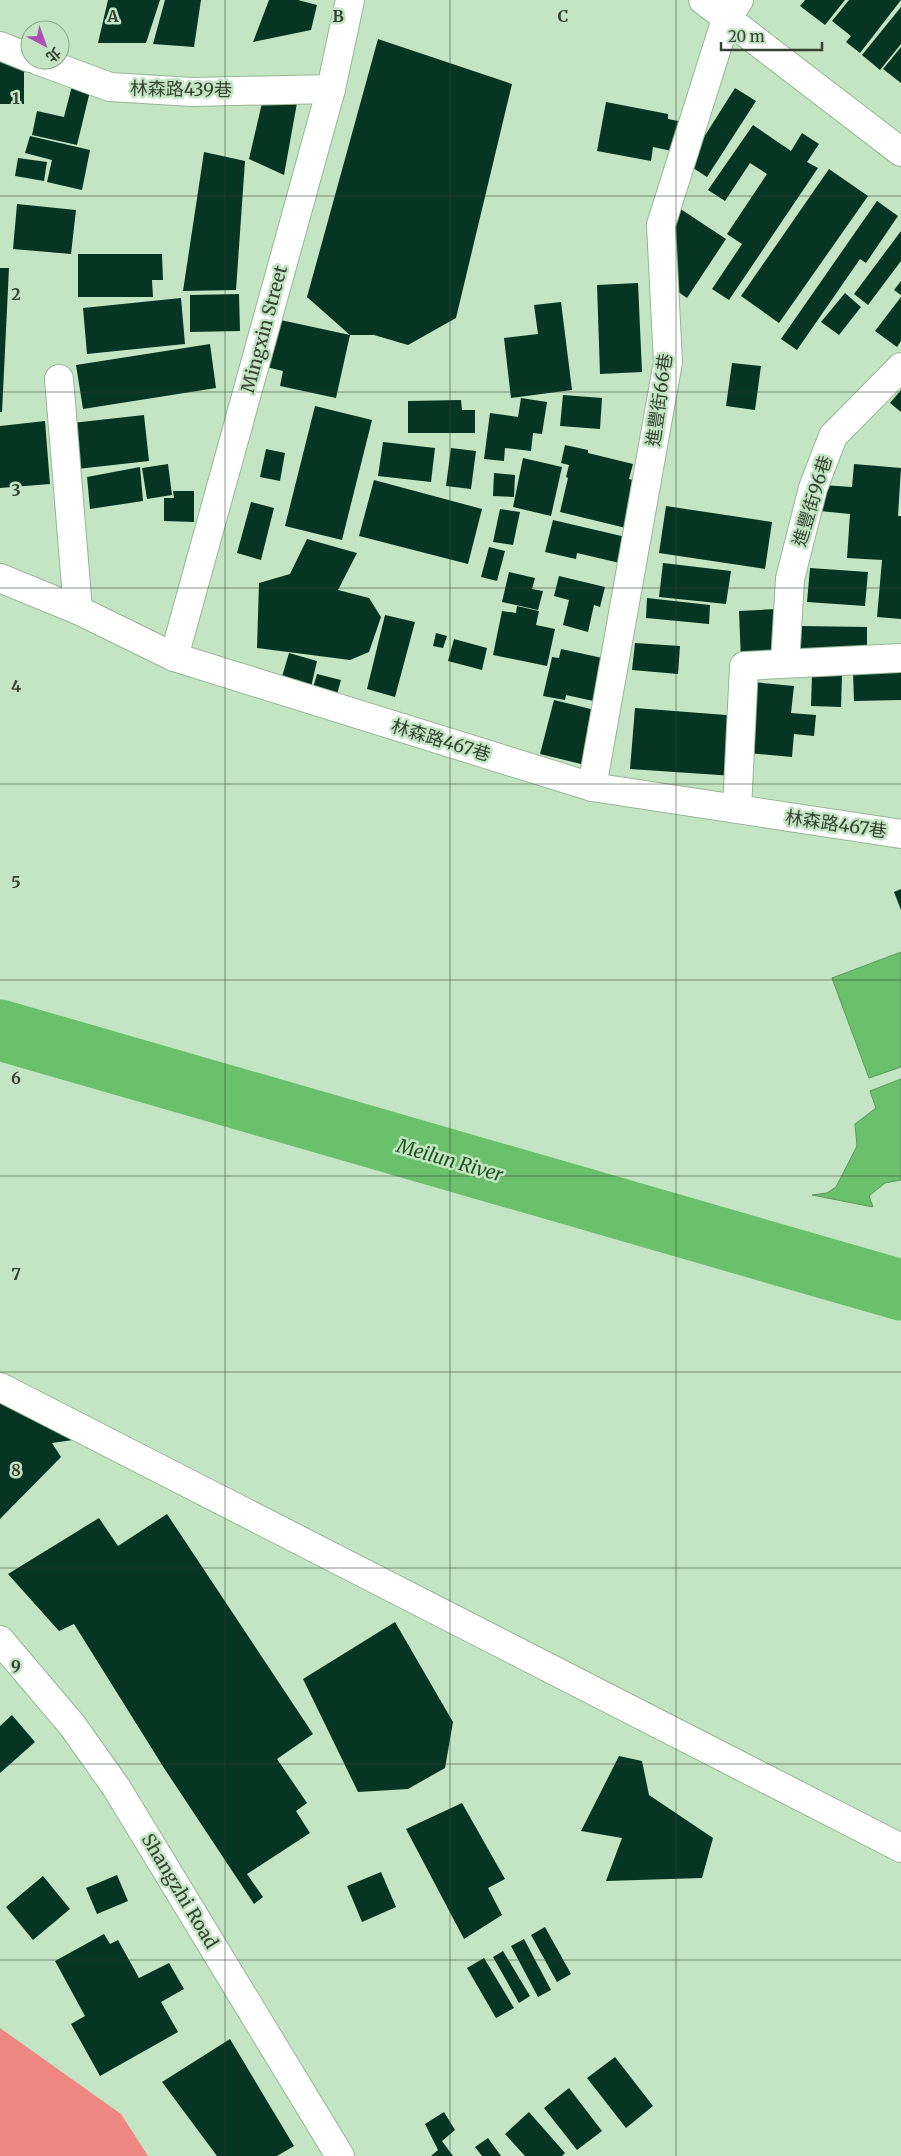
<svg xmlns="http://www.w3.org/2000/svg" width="901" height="2156" viewBox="0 0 901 2156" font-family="Merriweather,'Noto Sans TC',serif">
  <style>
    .green { fill: #ef8882 }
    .water { fill: #6ac06b; stroke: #5a9a5a }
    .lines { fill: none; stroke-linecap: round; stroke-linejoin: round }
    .river { stroke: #6ac06b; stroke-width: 61 }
    .building { fill: #063524 }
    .minor-casing { stroke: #96b695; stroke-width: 30 }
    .minor { stroke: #fff; stroke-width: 28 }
    .grid { fill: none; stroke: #344133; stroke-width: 1; stroke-opacity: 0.55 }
    .labels { text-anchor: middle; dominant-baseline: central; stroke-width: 5; stroke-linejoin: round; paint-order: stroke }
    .street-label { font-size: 18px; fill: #344133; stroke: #c4e5c3 }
    .water-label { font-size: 19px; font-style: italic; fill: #1b561f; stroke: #c4e5c3 }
    .grid-label { font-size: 16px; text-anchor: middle; font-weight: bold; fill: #344133; stroke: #c4e5c3; stroke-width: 5; stroke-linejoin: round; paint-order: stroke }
  </style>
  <rect width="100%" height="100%" fill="#c4e5c3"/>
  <!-- green -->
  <polygon class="green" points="0,2028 121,2114 148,2156 0,2156"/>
  <!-- water -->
  <g class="water">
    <polygon points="901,952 901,1067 869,1078 832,978"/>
    <polygon points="901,1079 901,1180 885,1183 869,1196 873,1207 812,1195 827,1193 836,1187 857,1146 855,1124 876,1108 870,1091"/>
  </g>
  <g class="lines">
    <!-- river -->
    <polyline class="river" points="0,1030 901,1290"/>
  </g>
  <!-- building -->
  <g class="building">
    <polygon points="108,0 160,0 146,43 98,43"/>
    <polygon points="165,0 201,0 194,47 153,44"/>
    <polygon points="269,0 298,0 317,5 311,30 253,42"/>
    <polygon points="805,0 845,0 825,25 800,6"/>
    <polygon points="849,0 901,0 860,53 846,42 851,36 832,21"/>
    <polygon points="901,7 901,44 880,70 862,55"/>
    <polygon points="378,39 512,84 456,318 408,345 374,335 350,335 336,398 280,386 283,371 266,367 276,319 350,335 307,297"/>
    <polygon points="901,47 901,83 883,69"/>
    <rect x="0" y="62" width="24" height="42"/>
    <polygon points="73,82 91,87 77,145 32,135 37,111 64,117"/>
    <polygon points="735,88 756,101 707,177 687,164"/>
    <polygon points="265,90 297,103 284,175 249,159"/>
    <polygon points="606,102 668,114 668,119 678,121 672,151 653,147 651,161 597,151"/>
    <polygon points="753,125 791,151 802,133 819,144 807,162 818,168 729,300 712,289 742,244 727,234 767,174 750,163 725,201 708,190"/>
    <polygon points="30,136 90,150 82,190 47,182 52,160 25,153"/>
    <polygon points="204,152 245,161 236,290 183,291"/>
    <polygon points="18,158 47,162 44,181 15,176"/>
    <polygon points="829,169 868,196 779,323 741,296"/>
    <polygon points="877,201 898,216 866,263 860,259 797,350 781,339"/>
    <polygon points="17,204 76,210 71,254 13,249"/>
    <polygon points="676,206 726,239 687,298 671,287 666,275"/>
    <polygon points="901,231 901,261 868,305 854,294"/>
    <polygon points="78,254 162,254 163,280 152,280 153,297 78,297"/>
    <polygon points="0,268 9,268 2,412 0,412"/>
    <polygon points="901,281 901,295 894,290"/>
    <polygon points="638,283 642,372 600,374 597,285"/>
    <polygon points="845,293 861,307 839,335 821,322"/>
    <polygon points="239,294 240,331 190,332 190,295"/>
    <polygon points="901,297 901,341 897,347 875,331"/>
    <polygon points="181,298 185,344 87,354 83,308"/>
    <polygon points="561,302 572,390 511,398 504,338 538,334 534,305"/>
    <polygon points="210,344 216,388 83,409 76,365"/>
    <polygon points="732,363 761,366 755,410 726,406"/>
    <polygon points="901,390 901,412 890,403"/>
    <polygon points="563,395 602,398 600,429 560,426"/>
    <polygon points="521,398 547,402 542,434 533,433 531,451 505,448 504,461 484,459 490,413 518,417"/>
    <polygon points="461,400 462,410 475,410 475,433 408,433 408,401"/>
    <polygon points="315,406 372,420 342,540 285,526"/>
    <polygon points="144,415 149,461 77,469 72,423"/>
    <polygon points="45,421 50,484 0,488 0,426"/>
    <polygon points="383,442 435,448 431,482 378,476"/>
    <polygon points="565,445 588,450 588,453 633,464 629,479 642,482 626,528 560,512 568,478 566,477 569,465 561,463"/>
    <polygon points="451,448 476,451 471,489 446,486"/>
    <polygon points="266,449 285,453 280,481 260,477"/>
    <polygon points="523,458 562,467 551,516 513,507"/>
    <polygon points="168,464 172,495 147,499 142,468"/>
    <polygon points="854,464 901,468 898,516 901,516 901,619 877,617 882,560 847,558 850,514 820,511 822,485 852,487"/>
    <polygon points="140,467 143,501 90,509 87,477"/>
    <polygon points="494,473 515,475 514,497 493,496"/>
    <polygon points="374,480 482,509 468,564 359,536"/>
    <polygon points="173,491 194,491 194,522 164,521 164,498 174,498"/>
    <polygon points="251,502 274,508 261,560 237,553"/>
    <polygon points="666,506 772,522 765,569 659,553"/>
    <polygon points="500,509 520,512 513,545 493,542"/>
    <polygon points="553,520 630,538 624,564 577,553 576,559 545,552"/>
    <polygon points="307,539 357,553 338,590 369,598 381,617 369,652 350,660 257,648 259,583 290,574"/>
    <polygon points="489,547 505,551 497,581 481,577"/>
    <polygon points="663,563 731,571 726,604 659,597"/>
    <polygon points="810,568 868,572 865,606 807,602"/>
    <polygon points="509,572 535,578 532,589 543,591 538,610 502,602"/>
    <polygon points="559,576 605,587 600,607 594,605 588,632 563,625 569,600 554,596"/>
    <polygon points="647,598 710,605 709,624 646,618"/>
    <polygon points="517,606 539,611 536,625 555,629 547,666 493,655 502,611 516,613"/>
    <polygon points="776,609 779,659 741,661 739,611"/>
    <polygon points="385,615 415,622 395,697 367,689"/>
    <polygon points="801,626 867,627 867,655 800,655"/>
    <polygon points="436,633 447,636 443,648 433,646"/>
    <polygon points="454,639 487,648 482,670 448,661"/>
    <polygon points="635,643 680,646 678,674 632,670"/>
    <polygon points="561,649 607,659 598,702 566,695 565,700 543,696 552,657 559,658"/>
    <polygon points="289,653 317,661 311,687 281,680"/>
    <polygon points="901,672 901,700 854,701 853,673"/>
    <polygon points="317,674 341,680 335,701 311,695"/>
    <polygon points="812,674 842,675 841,707 811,706"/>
    <polygon points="753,682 794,686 791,713 816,715 814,736 794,734 792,757 747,753"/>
    <polygon points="554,700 599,711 585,765 540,754"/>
    <polygon points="635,708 739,716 734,776 630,769"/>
    <polygon points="901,889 901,910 894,892"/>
    <polygon points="0,1394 53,1418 73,1440 52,1443 61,1457 0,1519"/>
    <polygon points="167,1514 313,1734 277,1759 307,1803 296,1811 310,1833 247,1874 263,1897 254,1904 164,1768 74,1624 59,1631 8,1574 99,1518 118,1546"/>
    <polygon points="395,1622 453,1722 445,1768 408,1789 358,1792 303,1679"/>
    <polygon points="12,1715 35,1742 0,1773 0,1726"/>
    <polygon points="619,1756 642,1761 649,1795 713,1838 702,1878 606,1881 622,1838 581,1831"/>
    <polygon points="462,1803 505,1879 488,1888 502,1915 464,1939 406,1829"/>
    <polygon points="381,1872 396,1907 362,1922 347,1886"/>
    <polygon points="117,1875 128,1901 97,1914 86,1888"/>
    <polygon points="43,1876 70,1909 33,1940 6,1907"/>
    <polygon points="545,1927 571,1974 557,1982 531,1935"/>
    <polygon points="104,1934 110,1944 118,1940 139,1978 169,1963 184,1989 161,2002 178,2032 100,2076 71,2024 85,2016 55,1961"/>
    <polygon points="524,1939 551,1990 538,1997 511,1946"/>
    <polygon points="503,1951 530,1996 519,2003 493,1957"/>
    <polygon points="484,1958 514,2008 496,2018 467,1968"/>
    <polygon points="230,2039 294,2146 277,2156 217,2156 162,2082"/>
    <polygon points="615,2057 653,2106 626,2128 587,2078"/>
    <polygon points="569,2088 602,2131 577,2150 544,2108"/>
    <polygon points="444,2112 455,2130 442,2141 453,2156 431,2156 438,2150 425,2124"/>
    <polygon points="529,2112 565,2153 562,2156 525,2156 505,2134"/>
    <polygon points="488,2138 501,2156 482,2156 475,2147"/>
  </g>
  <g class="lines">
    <!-- minor casing -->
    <g class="minor-casing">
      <g id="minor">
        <polyline points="703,0 901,152"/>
        <polyline points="0,46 30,58"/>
        <polyline points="37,60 110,87 192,92 331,89"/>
        <polyline points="59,379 78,610"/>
        <polyline points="0,578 78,610 174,657 592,787 901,834"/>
        <polyline points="174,657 331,89 350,0"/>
        <polyline points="785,663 790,579 813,488 833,436 901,367"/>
        <polyline points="592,787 668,362 661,225 726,19 739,0"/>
        <polyline points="737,809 744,666 901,658"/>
        <polyline points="0,1387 901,1848"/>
        <polyline points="0,1640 72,1725 116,1787 340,2156"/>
      </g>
    </g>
    <!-- minor -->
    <use href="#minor" class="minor"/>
  </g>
  <!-- grid -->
  <path class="grid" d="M225 0V2156M450 0V2156M676 0V2156M0 196H901M0 392H901M0 588H901M0 784H901M0 980H901M0 1176H901M0 1372H901M0 1568H901M0 1764H901M0 1960H901"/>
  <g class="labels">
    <!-- street labels -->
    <g class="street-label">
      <text transform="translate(181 89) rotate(1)">林森路439巷</text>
      <text transform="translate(264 329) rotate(-75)">Mingxin Street</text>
      <text transform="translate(659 400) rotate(-82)">進豐街66巷</text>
      <text transform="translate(812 501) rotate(-73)">進豐街96巷</text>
      <text transform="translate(441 740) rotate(17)">林森路467巷</text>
      <text transform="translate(836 824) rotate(8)">林森路467巷</text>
      <text transform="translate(180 1891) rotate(59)">Shangzhi Road</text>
    </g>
    <!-- water labels -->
    <g class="water-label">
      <text transform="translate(450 1160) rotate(16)">Meilun River</text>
    </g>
  </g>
  <g class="grid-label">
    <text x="113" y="22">A</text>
    <text x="338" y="22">B</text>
    <text x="563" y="22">C</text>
    <text x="16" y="104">1</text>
    <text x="16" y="300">2</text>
    <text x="16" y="496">3</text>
    <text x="16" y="692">4</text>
    <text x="16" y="888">5</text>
    <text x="16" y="1084">6</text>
    <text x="16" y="1280">7</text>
    <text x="16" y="1476">8</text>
    <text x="16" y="1672">9</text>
  </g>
  <!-- north arrow -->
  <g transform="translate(45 45) rotate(139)"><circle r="24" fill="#c4e5c3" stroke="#8aa389"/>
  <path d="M0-4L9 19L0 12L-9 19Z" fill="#ad4eb6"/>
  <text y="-8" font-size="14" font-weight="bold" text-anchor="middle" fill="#344133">北</text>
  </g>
  <!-- scale -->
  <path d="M721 42v8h101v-8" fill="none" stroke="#344133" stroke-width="2.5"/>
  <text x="728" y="42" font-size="15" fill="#344133" stroke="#c4e5c3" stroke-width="4" paint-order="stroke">20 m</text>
</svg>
